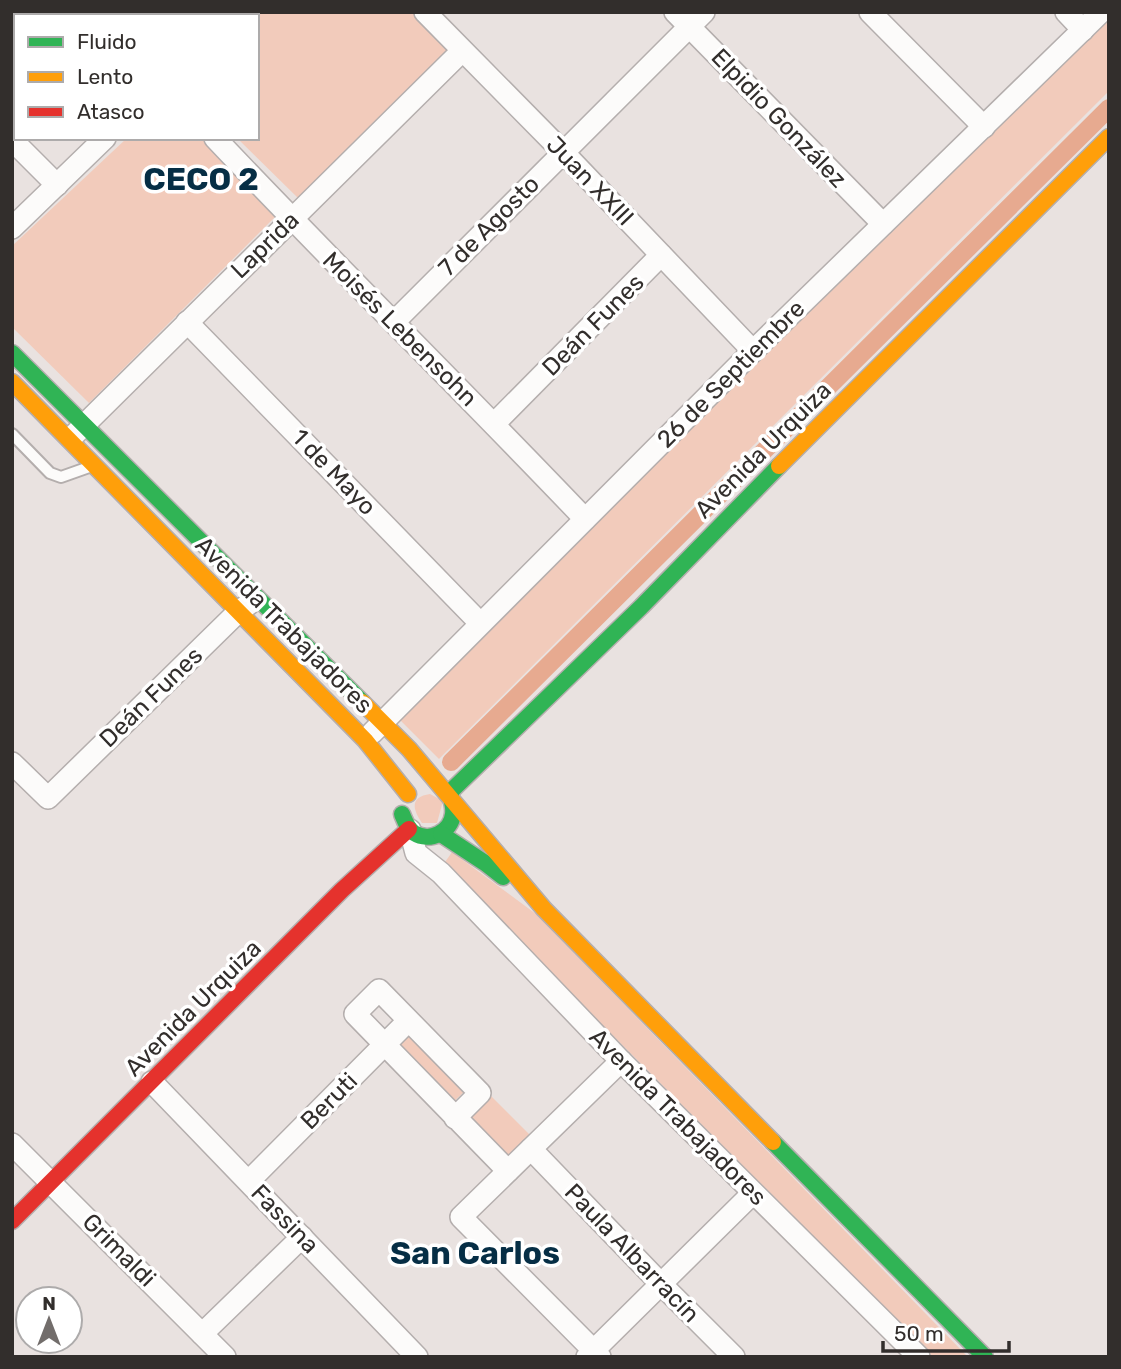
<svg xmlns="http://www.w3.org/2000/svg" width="1121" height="1369" viewBox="0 0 1121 1369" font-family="Rubik,sans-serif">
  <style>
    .green { fill: #f2cbbb }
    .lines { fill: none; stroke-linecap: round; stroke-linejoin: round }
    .canal { stroke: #e7aa90; stroke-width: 18 }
    .lane-casing { stroke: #b4aead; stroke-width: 14 }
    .street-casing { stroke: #b4aead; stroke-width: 24 }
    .fast-casing { stroke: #b4aead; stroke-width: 19 }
    .slow-casing { stroke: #b4aead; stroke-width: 19 }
    .jam-casing { stroke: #b4aead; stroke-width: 19 }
    .lane { stroke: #fcfbfa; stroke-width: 10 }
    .street { stroke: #fcfbfa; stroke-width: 21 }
    .fast { stroke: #30b455; stroke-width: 16 }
    .slow { stroke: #ff9f0a; stroke-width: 16 }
    .jam { stroke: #e5322d; stroke-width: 16 }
    .labels { text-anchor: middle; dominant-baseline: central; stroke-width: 7; stroke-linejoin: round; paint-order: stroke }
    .street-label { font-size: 24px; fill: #322e2c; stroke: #fff }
    .district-label { font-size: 32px; font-weight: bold; fill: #062e45; stroke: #fff }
  </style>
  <rect width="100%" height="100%" fill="#e9e2e0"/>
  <!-- green -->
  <g class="green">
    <polygon points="249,12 412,12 451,54 299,199 237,138 257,138 257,16 246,16"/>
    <polygon points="1107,12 1109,12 1109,91 439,759 399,719"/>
    <polygon points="127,138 202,138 277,215 89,403 12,327 12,246"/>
    <path d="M430 794 443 801 437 823H422C413 810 409 797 430 794Z"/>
    <polygon points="452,852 536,914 968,1357 933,1357 443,865"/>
    <polygon points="409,1031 466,1090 451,1104 394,1045"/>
    <polygon points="490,1095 530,1135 508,1157 469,1117"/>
  </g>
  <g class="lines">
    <!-- canal -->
    <polyline class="canal" points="451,762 1109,108"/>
    <!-- lane casing -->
    <g class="lane-casing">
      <polyline id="lane" points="12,434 50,473 61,477 92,466"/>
    </g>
    <!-- street casing -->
    <g class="street-casing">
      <g id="street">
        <polyline points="86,12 90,16"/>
        <polyline points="425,12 563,152 753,351"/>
        <polyline points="675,12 883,224"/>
        <polyline points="870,12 984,127"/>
        <polyline points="1066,12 1083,30"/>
        <polyline points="229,16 233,12"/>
        <path d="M215 138C337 267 463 391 585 519"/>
        <polyline points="12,140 57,185"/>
        <polyline points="12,228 105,138"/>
        <polyline points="187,322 480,623"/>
        <polyline points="394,322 704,12"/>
        <polyline points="494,424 661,255"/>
        <polyline points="75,434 462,51"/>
        <polyline points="372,733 753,351 1101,12"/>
        <polyline points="12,763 48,798 239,611 249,604"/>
        <polyline points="410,830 416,853 441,873 621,1061 919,1357"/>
        <polyline points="152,1082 417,1357"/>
        <polyline points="455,1118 480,1093 379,990 355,1014 508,1171"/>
        <polyline points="12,1144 225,1357"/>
        <polyline points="531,1149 661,1284 734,1357"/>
        <polyline points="249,1181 408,1021"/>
        <polyline points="202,1334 302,1237"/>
        <polyline points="587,1357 753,1193"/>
        <polyline points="600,1357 461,1217 621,1061"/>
      </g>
    </g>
    <!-- fast casing -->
    <g class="fast-casing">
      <g id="fast">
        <polyline points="12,353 362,702"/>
        <polyline points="448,794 641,607 779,466"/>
        <path d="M402 814C405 821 407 828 414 833 430 843 451 832 453 814 454 808 452 803 451 797"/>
        <polyline points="441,834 485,863 503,877"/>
        <polyline points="773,1142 985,1357"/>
      </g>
    </g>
    <!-- slow casing -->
    <g class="slow-casing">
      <g id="slow">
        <polyline points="12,382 365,740 408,794"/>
        <polyline points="779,466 1109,137"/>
        <polyline points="362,702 409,749 544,909 773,1142"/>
      </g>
    </g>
    <!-- jam casing -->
    <g class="jam-casing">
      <polyline id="jam" points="12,1221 342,890 409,829"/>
    </g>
    <!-- lane -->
    <use href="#lane" class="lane"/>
    <!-- street -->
    <use href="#street" class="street"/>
    <!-- fast -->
    <use href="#fast" class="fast"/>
    <!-- slow -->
    <use href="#slow" class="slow"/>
    <!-- jam -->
    <use href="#jam" class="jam"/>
  </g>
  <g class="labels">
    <!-- street labels -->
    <g class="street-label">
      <text transform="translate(779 118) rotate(46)">Elpidio González</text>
      <text transform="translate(590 181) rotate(46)">Juan XXIII</text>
      <text transform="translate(489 226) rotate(-45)">7 de Agosto</text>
      <text transform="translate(265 245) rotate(-44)">Laprida</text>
      <text transform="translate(593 325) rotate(-45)">Deán Funes</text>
      <text transform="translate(400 329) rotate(45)">Moisés Lebensohn</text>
      <text transform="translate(731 374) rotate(-45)">26 de Septiembre</text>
      <text transform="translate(763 450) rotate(-45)">Avenida Urquiza</text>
      <text transform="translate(334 472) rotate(46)">1 de Mayo</text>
      <text transform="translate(284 625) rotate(45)">Avenida Trabajadores</text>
      <text transform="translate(151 697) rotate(-44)">Deán Funes</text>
      <text transform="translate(193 1008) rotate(-45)">Avenida Urquiza</text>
      <text transform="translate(329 1101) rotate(-45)">Beruti</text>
      <text transform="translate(678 1117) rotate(45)">Avenida Trabajadores</text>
      <text transform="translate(285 1219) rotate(46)">Fassina</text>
      <text transform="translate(119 1250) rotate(45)">Grimaldi</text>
      <text transform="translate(632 1253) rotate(46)">Paula Albarracín</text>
    </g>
    <!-- district labels -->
    <g class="district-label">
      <text x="201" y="179">CECO 2</text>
      <text x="475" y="1253">San Carlos</text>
    </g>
  </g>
  <!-- border -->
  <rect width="1121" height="1369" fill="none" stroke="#322e2c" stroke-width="28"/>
  <!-- legend -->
  <rect x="14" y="14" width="245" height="126" fill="#ffffff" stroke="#adabab" stroke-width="2"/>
  <rect x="28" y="37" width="35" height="10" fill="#30b455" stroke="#adabab" stroke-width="2"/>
  <text x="77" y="49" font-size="21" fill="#322e2c">Fluido</text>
  <rect x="28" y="72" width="35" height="10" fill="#ff9f0a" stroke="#adabab" stroke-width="2"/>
  <text x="77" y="84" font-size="21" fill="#322e2c">Lento</text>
  <rect x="28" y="107" width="35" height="10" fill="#e5322d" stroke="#adabab" stroke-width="2"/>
  <text x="77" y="119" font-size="21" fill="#322e2c">Atasco</text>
  <!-- north arrow -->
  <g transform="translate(49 1320)"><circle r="33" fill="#ffffff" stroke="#adabab" stroke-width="2"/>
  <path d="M0-5L12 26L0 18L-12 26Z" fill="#726d6b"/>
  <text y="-10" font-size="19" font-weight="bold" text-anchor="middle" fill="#322e2c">N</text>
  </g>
  <!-- scale -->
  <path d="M883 1341v10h126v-10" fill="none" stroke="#322e2c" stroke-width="3.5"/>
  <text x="894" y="1341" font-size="21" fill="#322e2c" stroke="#ffffff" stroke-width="5" paint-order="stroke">50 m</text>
</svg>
